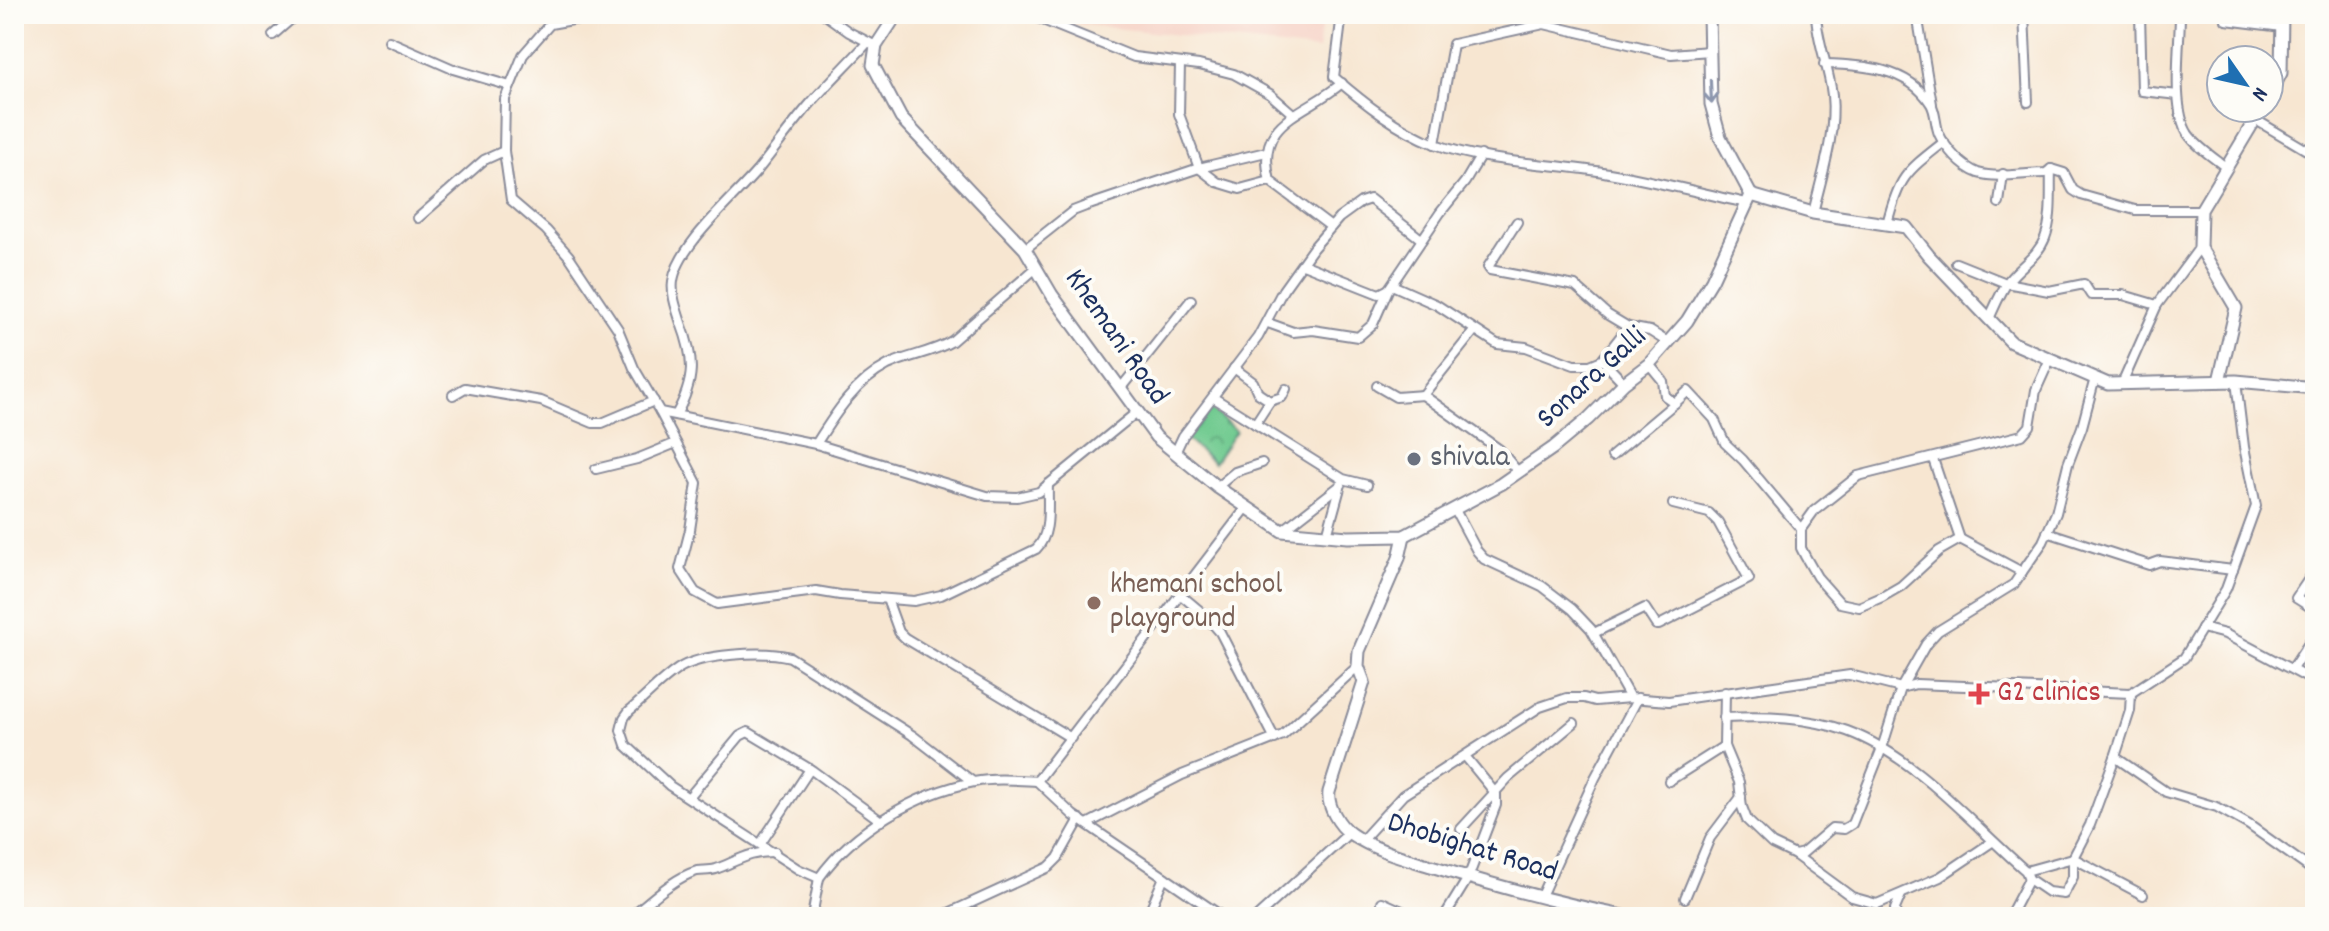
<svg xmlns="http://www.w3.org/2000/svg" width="2329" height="931" viewBox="0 0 2329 931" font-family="Dekko,sans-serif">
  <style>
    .built { fill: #f6d1c5 }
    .park { fill: url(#park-crowns); stroke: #467c77; stroke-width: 2 }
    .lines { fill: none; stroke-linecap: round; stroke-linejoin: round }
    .street-casing { stroke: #898a98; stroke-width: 12 }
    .secondary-casing { stroke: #898a98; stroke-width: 15 }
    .street { stroke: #fff; stroke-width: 8 }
    .secondary { stroke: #fff; stroke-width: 11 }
    .oneway { stroke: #8d97ae }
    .worship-dot { fill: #6b7280; stroke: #fdfcf7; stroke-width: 3 }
    .education-dot { fill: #8d6e63; stroke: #fdfcf7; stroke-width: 3 }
    .health-dot { fill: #e0444e; stroke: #fdfcf7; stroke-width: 3 }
    .labels { text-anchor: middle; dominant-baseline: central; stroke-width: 8; stroke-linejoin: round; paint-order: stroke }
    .street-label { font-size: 30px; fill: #1b2f5e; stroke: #fdfcf7 }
    .worship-label { font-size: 30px; fill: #5b616d; stroke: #fdfcf7; text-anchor: start }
    .education-label { font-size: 30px; fill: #785e54; stroke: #fdfcf7; text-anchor: start }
    .health-label { font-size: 30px; fill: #be3a42; stroke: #fdfcf7; text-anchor: start }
  </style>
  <defs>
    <pattern id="park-crowns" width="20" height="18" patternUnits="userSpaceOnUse" patternTransform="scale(2)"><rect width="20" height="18" fill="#71ca90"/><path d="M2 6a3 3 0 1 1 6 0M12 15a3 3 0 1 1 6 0" fill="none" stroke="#5ca479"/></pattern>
  </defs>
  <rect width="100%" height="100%" fill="#fdfcf7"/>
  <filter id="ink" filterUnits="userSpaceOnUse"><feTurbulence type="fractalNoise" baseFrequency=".0125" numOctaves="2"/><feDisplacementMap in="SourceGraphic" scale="16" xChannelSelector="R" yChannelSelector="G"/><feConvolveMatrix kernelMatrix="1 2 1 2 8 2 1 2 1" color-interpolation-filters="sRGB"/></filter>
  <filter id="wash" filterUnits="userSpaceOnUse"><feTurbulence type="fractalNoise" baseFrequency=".006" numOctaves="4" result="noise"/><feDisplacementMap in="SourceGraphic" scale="32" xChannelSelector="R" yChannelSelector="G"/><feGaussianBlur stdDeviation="1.8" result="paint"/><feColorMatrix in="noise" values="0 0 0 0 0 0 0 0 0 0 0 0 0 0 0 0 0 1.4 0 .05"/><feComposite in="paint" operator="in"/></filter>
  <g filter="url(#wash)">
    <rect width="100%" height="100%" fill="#f7e6d1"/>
    <!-- built -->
    <polygon class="built" points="1050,14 1323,14 1318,50 1078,24"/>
    <!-- park -->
    <polygon class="park" points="1211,409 1236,431 1214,463 1186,439"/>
  </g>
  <g filter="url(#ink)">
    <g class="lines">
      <!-- street casing -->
      <g class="street-casing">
        <g id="street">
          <polyline points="606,14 550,24 523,55 505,99 504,151 511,200 546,230 569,256 618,329 634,368 660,412 816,444 987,496 1017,497 1039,492 1137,412"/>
          <polyline points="824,14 849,32 872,44"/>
          <polyline points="1028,14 1134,57 1199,65 1234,74 1270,94 1293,114"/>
          <path d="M1342 14 1334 77C1365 104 1397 129 1435 144 1488 164 1554 163 1609 173 1655 181 1701 193 1746 203"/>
          <polyline points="1917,14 1932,104"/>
          <polyline points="2024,14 2028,102"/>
          <polyline points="2140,14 2142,91 2178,95"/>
          <path d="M2180 14C2180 46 2171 108 2188 134 2198 148 2214 158 2227 168"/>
          <polyline points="2226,20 2282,27"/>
          <polyline points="1544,24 1671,54 1710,51"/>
          <polyline points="273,35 297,14"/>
          <polyline points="389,41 453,69 510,86"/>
          <polyline points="1180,63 1179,114 1199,168 1217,182 1240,189 1270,181"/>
          <path d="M1824 64C1862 65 1908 67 1931 104 1936 112 1935 124 1939 134 1946 149 1962 167 1978 173 1997 179 2026 173 2046 173L2051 169 2064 173 2073 190 2081 195 2135 210H2201"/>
          <polyline points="2256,120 2315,155"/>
          <polyline points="1435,144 1453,44 1544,24 1542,14"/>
          <polyline points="1999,203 2003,174"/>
          <path d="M1813 213C1822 175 1836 134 1832 95 1829 67 1817 42 1816 14"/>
          <polyline points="418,218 484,160 504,151"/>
          <polyline points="1517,222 1488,267 1490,270 1575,286 1608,315 1628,327 1650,331 1669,343"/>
          <path d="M1887 224C1899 176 1906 172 1944 142"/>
          <path d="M1331 227 1270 181C1254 119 1305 115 1342 83"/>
          <polyline points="1025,249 1073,211 1086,206 1199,168 1266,152"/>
          <polyline points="1956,263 2006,283 2049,291 2084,284 2091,295 2123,295 2157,305"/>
          <polyline points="1303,264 1379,294 1387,290"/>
          <polyline points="1392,285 1437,305 1497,344 1526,347 1574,365 1590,365 1602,360 1628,327"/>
          <path d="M1989 319C1995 306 2001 291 2009 280 2021 265 2038 256 2045 238 2053 217 2050 191 2051 169"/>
          <polyline points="1268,323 1293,332 1313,330 1358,337 1373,324 1388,290 1440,213 1465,182 1481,155"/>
          <polyline points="1602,360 1624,383"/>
          <polyline points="1649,364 1663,381 1665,396 1675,403 1688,391 1714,419 1725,443 1743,460 1801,529 1801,548 1805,556 1817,577 1840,603 1859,607 1882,597 1901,586 1939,551 1960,539 2022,572 2043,542 2056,513 2068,464 2082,427 2095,378"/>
          <polyline points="1234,368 1253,382 1258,393 1270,401 1282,397 1286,389"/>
          <polyline points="2122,384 2157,305 2200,247"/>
          <polyline points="1377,386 1396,397 1423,395 1500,450 1518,472"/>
          <polyline points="1120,389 1191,300"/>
          <polyline points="453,395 465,388 541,401 593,423 602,423 654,401"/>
          <polyline points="1423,395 1474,331"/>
          <polyline points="1214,398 1343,479 1367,485"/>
          <path d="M660 412 697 483 690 530 680 569 695 592 717 604 816 591 840 595 914 601 941 595 1036 549C1052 534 1047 505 1048 484"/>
          <path d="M676 415C695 380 695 360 681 323 677 310 671 295 673 281 678 246 733 199 757 171 775 149 791 126 810 104 828 83 849 63 868 42"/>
          <polyline points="1255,424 1270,401"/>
          <path d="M816 444C835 414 855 382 888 365 909 355 932 353 952 341L1036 268"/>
          <polyline points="1175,453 1183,436 1258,337 1283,290 1313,248 1339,218 1361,202 1370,199 1421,239"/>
          <polyline points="1612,456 1675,403"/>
          <polyline points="1933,459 1960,539"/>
          <polyline points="596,469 637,459 676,443"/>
          <polyline points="1217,487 1235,472 1262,463"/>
          <polyline points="1455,510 1477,551 1484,559 1542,586 1572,609 1591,629 1630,698"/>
          <polyline points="1801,529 1814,511 1858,476 2022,435 2030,426 2036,390 2050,359"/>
          <polyline points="1282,531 1341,485"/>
          <polyline points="2047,532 2149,565 2160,561 2233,570"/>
          <polyline points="1327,535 1340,488"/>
          <polyline points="2315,570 2296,598 2315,610"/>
          <polyline points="1181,595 1206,616 1220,632 1275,739"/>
          <polyline points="887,599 899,632 905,638 1071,738"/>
          <polyline points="2202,628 2225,634 2315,682"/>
          <polyline points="1594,633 1645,608 1656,625 1659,625 1749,579 1718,522 1709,513 1673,504"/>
          <polyline points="2292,669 2315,634"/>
          <polyline points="1725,692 1724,746 1739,782 1742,807 1747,820 1772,844 1795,855 1803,853 1832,828 1844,829 1852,824 1882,748 1901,688 1926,644 1938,631 2014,584 2022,572"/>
          <polyline points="2131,693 2130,711 2115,757 2166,792 2217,807 2249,825 2315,872"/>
          <path d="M1724 718C1765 716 1808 717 1847 731 1915 756 1972 824 2026 871L2029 879 2009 917"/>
          <polyline points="1037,781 1073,815 1223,917"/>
          <polyline points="1669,781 1724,746"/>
          <path d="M973 782 912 735 790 657C764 650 700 654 678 669 660 681 645 698 629 711L624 718 621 730 626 745 670 786 798 869 819 878C853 830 917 793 974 782 995 778 1016 780 1037 781L1247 507"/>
          <polyline points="689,797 740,736 748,732 813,771 881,821"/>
          <polyline points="1087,824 1182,775 1283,735 1358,666"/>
          <polyline points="1461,829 1508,778 1574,723"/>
          <polyline points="1363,839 1403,795 1540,707 1567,698 1584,698 1595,701 1630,698 1669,701 1850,675 1901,688 1916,684 2131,693 2184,658 2226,589 2256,506 2244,447 2236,381"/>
          <polyline points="761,843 810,769"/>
          <polyline points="1795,855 1852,897 1877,904 1940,877 1992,842"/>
          <polyline points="2073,858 2143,895"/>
          <polyline points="2026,871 2073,858 2090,825 2115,757"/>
          <polyline points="2029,879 2048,892 2064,894 2073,877 2073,858"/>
          <polyline points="1541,896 1595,778 1638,698"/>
          <polyline points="1685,898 1710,838 1741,797"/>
          <polyline points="1382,902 1415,917"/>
          <path d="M630 917C649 902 673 878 697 871 703 870 710 871 716 869 737 861 751 851 775 852"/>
          <polyline points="812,917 819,878"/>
          <polyline points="940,917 1049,867 1058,858 1080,819"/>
          <polyline points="1147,917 1164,877"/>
          <polyline points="1257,917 1349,833"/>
          <polyline points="1444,917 1468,878 1496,805 1496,794 1465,756"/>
          <polyline points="1896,917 1895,909 1901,895"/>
        </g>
      </g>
      <!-- secondary casing -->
      <g class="secondary-casing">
        <g id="secondary">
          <polyline points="897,14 876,46 873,65 901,118 1025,249 1052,295 1156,437 1217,487 1282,531 1348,537 1404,536 1501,484 1553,448 1588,419 1624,383 1649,364 1687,321 1712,280 1751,195"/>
          <polyline points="1709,14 1711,104 1720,137 1751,195"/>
          <polyline points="2269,96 2281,73 2282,14"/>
          <polyline points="1751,195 1813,213 1906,227 1929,256 2011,342 2108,384 2236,381 2315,388"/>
          <polyline points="2219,381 2236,308 2200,247 2201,210 2262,108"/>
          <path d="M1404 536 1399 558 1359 651 1358 666 1364 682 1329 792C1327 806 1339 826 1351 834 1374 850 1405 858 1431 866 1496 886 1562 904 1628 917"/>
        </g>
      </g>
      <!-- street -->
      <use href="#street" class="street"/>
      <!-- secondary -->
      <use href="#secondary" class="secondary"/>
    </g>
    <!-- one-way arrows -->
    <defs><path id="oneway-shaft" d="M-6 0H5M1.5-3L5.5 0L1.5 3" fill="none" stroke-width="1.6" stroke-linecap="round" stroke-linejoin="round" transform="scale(2)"/></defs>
    <use class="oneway" href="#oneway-shaft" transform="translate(1711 92) rotate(87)"/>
  </g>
  <!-- markers -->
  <circle class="worship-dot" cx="1414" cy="459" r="8"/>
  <circle class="education-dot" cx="1094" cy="603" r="8"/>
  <path class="health-dot" d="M1975 682h8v8h8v8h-8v8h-8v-8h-8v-8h8z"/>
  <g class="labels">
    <!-- street labels -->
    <g class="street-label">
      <text transform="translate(1115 338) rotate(55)">Khemani Road</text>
      <text transform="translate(1593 379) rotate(-42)">Sonara Galli</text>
      <text transform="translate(1472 849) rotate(17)">Dhobighat Road</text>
    </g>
    <!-- worship labels -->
    <g class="worship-label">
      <text x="1430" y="459">shivala</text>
    </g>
    <!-- education labels -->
    <g class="education-label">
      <text x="1110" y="586">khemani school<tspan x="1110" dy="34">playground</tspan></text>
    </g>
    <!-- health labels -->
    <g class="health-label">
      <text x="1997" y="694">G2 clinics</text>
    </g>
  </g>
  <!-- margin -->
  <rect width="2329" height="931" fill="none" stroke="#fdfcf7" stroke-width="48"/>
  <!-- north arrow -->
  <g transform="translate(2245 84) rotate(124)"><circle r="38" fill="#fdfcf7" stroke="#a3aaba" stroke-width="2"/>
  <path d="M0-6L14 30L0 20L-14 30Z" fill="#1f6fb2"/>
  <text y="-12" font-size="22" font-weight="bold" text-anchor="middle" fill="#1b2f5e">N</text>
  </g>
</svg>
